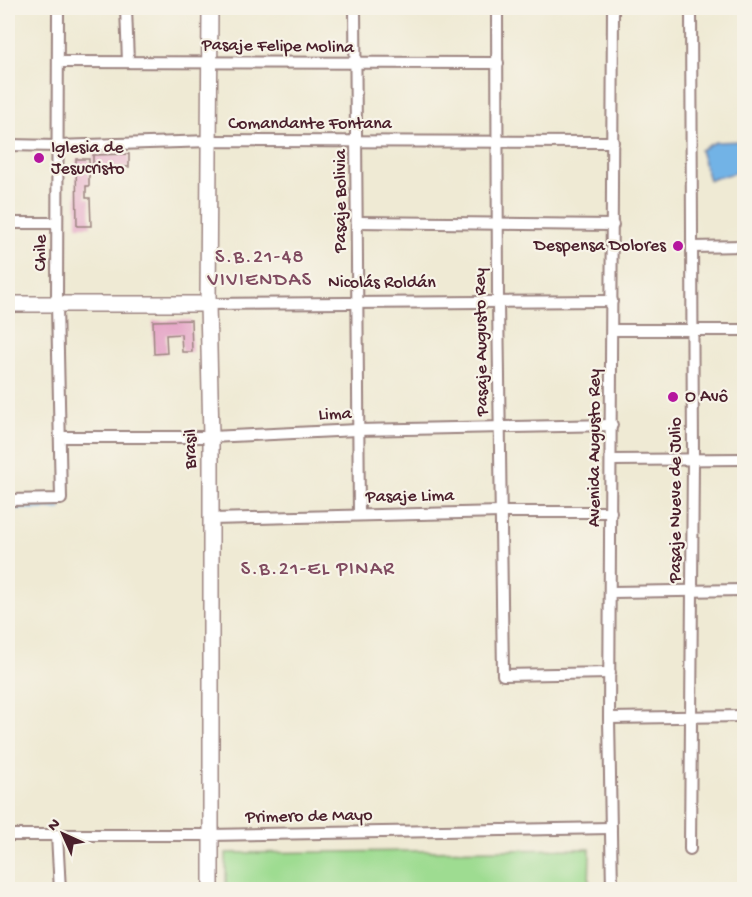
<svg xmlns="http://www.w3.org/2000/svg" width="752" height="897" viewBox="0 0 752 897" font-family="'Gochi Hand',sans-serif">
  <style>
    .green { fill: #9edc91; stroke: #747e5e; stroke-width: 1.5 }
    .water { fill: #72b3e6; stroke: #5e6988; stroke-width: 1.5 }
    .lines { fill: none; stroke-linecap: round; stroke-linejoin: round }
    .stream { stroke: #72b3e6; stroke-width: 3 }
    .building { fill: #e39dc3 }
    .street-casing { stroke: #9c8480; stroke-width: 14 }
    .secondary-casing { stroke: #9c8480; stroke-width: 18 }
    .street { stroke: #fff; stroke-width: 10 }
    .secondary { stroke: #fff; stroke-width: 15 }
    .poi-dot { fill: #b5179e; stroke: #f7f3e8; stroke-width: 2 }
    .labels { text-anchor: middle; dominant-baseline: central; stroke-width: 4.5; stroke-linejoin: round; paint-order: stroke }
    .street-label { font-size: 18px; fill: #4a1f2b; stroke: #f7f3e8 }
    .poi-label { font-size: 18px; fill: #4a1f2b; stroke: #f7f3e8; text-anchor: start }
    .neighbourhood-label { font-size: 20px; letter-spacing: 1.5px; fill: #804b60; stroke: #f7f3e8 }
  </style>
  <rect width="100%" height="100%" fill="#f7f3e8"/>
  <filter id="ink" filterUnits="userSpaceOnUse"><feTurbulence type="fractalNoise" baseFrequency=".0167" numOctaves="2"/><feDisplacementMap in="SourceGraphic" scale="12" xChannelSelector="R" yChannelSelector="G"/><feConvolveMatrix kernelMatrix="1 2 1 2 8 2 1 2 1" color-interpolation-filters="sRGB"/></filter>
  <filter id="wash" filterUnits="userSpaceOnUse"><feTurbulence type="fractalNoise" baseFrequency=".008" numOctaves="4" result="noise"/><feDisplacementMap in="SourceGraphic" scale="24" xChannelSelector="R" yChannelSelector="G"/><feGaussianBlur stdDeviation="1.35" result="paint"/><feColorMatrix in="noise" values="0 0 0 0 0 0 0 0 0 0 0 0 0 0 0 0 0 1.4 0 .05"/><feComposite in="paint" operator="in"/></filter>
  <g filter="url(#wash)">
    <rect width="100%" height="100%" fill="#efead4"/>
    <!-- green -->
    <polygon class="green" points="590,849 589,889 226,889 226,853"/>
    <!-- water -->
    <polygon class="water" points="744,141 744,173 741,171 709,180 700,150 715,142"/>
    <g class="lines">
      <!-- stream -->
      <polyline class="stream" points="8,508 60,508"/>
    </g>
    <g id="blocks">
      <!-- building -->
      <g class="building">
        <polygon points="129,154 129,167 93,167 93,155"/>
        <polygon points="76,159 89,159 89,186 86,186 86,198 90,198 91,226 77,226"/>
        <polygon points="191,320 192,352 182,352 181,334 166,335 167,353 154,354 153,321"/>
      </g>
    </g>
  </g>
  <g filter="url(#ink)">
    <use href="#blocks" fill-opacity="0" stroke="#9c8480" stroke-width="1.5"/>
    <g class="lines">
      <!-- street casing -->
      <g class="street-casing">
        <g id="street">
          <polyline points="126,8 128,62"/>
          <polyline points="355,8 359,515"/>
          <polyline points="497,8 498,302 503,675 610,673"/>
          <polyline points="58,62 498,63"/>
          <polyline points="8,145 57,146 210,141 613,142"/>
          <polyline points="357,222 613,225"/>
          <polyline points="8,223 57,223"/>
          <polyline points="692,247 744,246"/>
          <polyline points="208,304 612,301"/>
          <polyline points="612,330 744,330"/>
          <polyline points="60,437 211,437 357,430 612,425"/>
          <polyline points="612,460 744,459"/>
          <polyline points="8,500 61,499 57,304 58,8"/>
          <polyline points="211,519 501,512 611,512"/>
          <polyline points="611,592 744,590"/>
          <polyline points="609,718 744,716"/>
          <polyline points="8,835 210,835 611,828"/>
          <polyline points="57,835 60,890"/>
          <polyline points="690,849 693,459 691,8"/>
          <polyline points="612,890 609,718 613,8"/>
        </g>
      </g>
      <!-- secondary casing -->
      <g class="secondary-casing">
        <g id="secondary">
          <polyline points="210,8 208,304 211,437 211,890"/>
          <polyline points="8,304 208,304"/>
        </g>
      </g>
      <!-- street -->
      <use href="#street" class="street"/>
      <!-- secondary -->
      <use href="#secondary" class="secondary"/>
    </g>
  </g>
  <!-- markers -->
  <g class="poi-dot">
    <circle cx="39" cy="158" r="6"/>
    <circle cx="678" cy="246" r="6"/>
    <circle cx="673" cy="397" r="6"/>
  </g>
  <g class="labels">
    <!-- street labels -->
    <g class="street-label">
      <text transform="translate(278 47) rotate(1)">Pasaje Felipe Molina</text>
      <text x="310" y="124">Comandante Fontana</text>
      <text transform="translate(341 201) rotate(-90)">Pasaje Bolivia</text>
      <text transform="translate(41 253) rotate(-90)">Chile</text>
      <text x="382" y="283">Nicolás Roldán</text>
      <text transform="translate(482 342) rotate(-91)">Pasaje Augusto Rey</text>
      <text transform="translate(335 415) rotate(-2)">Lima</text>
      <text transform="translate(595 448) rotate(-90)">Avenida Augusto Rey</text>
      <text transform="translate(191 449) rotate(-90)">Brasil</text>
      <text transform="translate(410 497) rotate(-1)">Pasaje Lima</text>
      <text transform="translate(676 500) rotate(-90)">Pasaje Nueve de Julio</text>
      <text transform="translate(309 817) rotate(-1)">Primero de Mayo</text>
    </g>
    <!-- poi labels -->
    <g class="poi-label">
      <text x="51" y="148">Iglesia de<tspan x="51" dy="21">Jesucristo</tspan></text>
      <text x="666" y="246" text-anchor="end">Despensa Dolores</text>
      <text x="685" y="397">O Avô</text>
    </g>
    <!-- neighbourhood labels -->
    <g class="neighbourhood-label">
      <text x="260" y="258">S.B.21-48<tspan x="260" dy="23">VIVIENDAS</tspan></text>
      <text x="318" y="570">S.B.21-EL PINAR</text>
    </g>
  </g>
  <!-- margin -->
  <rect width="752" height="897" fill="none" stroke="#f7f3e8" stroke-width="30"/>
  <!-- north arrow -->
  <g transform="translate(63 834) rotate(315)" stroke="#f7f3e8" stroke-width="4.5" paint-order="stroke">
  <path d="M0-4.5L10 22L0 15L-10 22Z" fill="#4a1f2b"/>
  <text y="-9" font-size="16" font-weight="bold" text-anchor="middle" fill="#4a1f2b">N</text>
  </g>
</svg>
